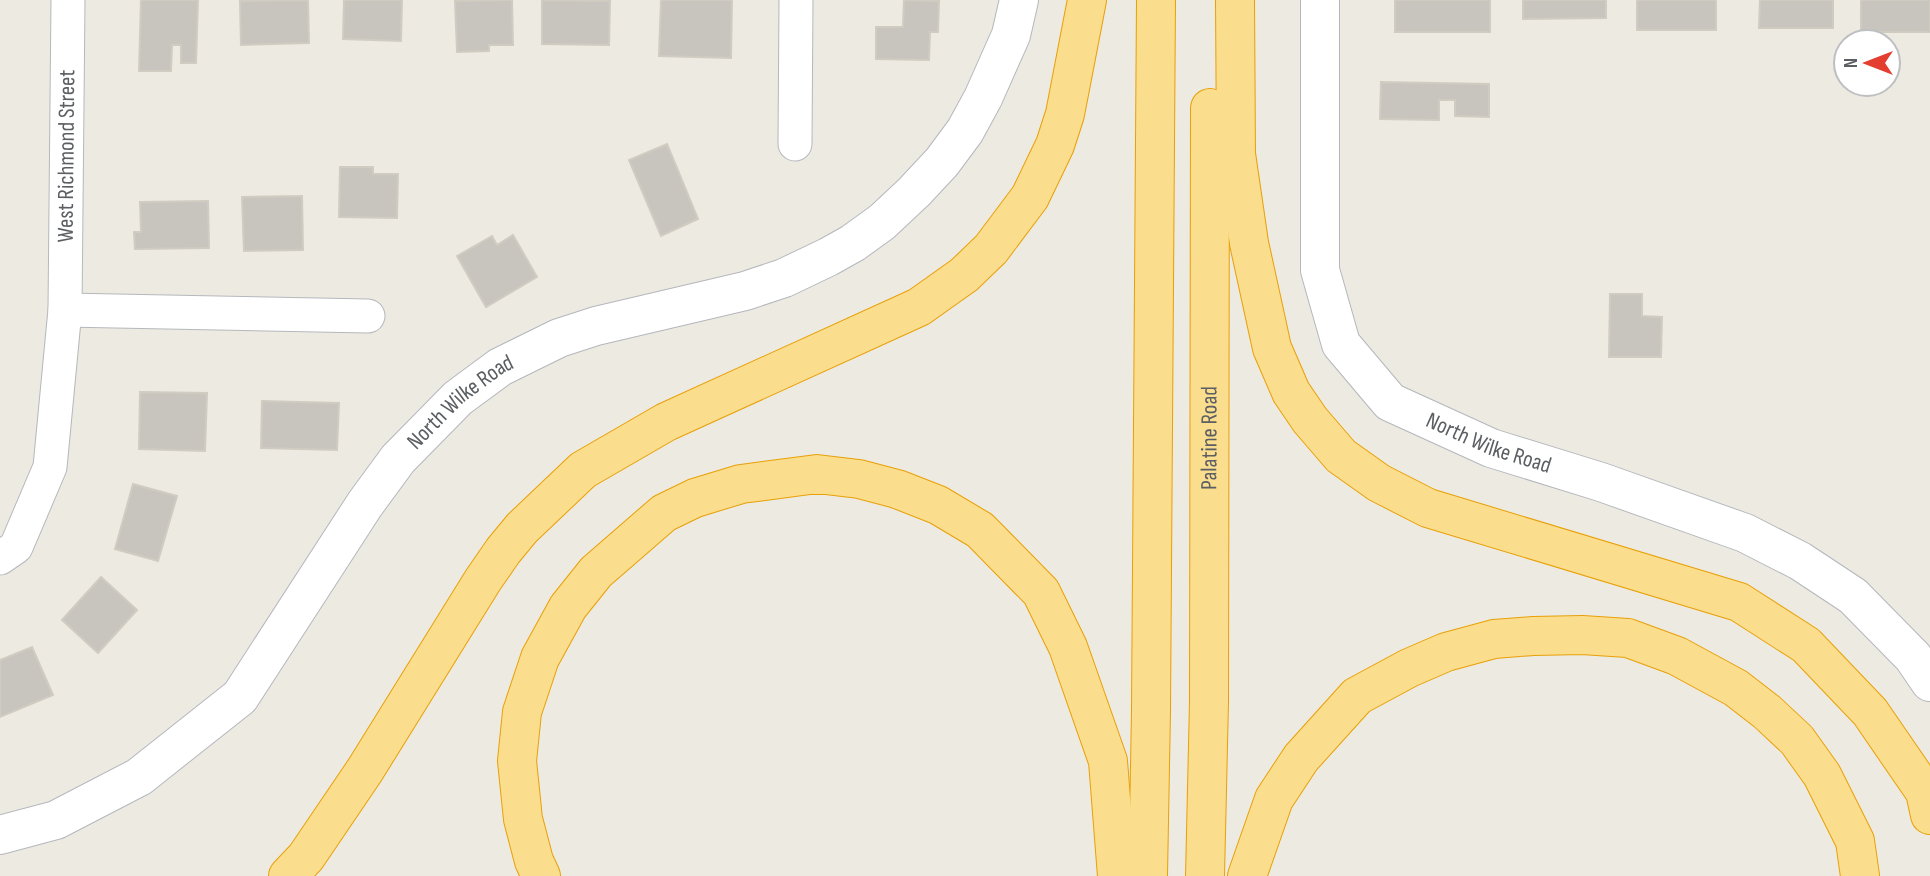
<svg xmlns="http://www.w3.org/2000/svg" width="1930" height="876" viewBox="0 0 1930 876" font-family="'Sofia Sans Condensed',sans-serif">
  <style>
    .building { fill: #c8c5bf; stroke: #d1ccc1; stroke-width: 2 }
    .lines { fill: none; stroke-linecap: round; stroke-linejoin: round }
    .street-casing { stroke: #b5b8bc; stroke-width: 35 }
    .secondary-casing { stroke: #b4b7bc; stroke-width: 40 }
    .highway-casing { stroke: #e8a007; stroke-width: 40 }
    .street { stroke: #fff; stroke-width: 33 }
    .secondary { stroke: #fff; stroke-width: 38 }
    .highway { stroke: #fadd8d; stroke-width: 38 }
    .labels { text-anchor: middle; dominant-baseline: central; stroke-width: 5; stroke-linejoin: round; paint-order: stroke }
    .street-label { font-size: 23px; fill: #5b5e63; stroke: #fff }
  </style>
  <rect width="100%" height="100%" fill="#edeae2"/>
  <!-- building -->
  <g class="building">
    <polygon points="141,0 198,0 196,63 181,63 181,45 172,45 171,71 139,71"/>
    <polygon points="308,0 309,43 241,45 240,1"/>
    <polygon points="344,0 402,0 401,41 343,39"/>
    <polygon points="512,0 513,45 489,45 489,51 457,52 455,1"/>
    <polygon points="542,0 610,1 609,45 542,44"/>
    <polygon points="661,0 732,0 731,58 659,56"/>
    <polygon points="904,0 939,1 938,32 930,32 929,60 876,59 876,27 903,27"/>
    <rect x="1395" y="0" width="95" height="32"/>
    <polygon points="1523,0 1606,0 1606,18 1523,19"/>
    <rect x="1637" y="0" width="79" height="30"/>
    <polygon points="1760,0 1833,0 1833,28 1759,28"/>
    <rect x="1861" y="0" width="69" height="32"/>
    <polygon points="1381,82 1489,84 1489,117 1455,116 1455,100 1439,100 1439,120 1380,119"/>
    <polygon points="667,144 698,219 661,236 629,160"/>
    <polygon points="340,167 373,167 373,174 398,174 397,218 339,217"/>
    <polygon points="302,196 303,250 244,251 242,197"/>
    <polygon points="208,201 209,248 135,249 134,232 141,232 140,202"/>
    <polygon points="513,235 537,277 486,307 457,256 492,236 497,245"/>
    <polygon points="1610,294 1642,294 1642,316 1662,317 1661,357 1609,357"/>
    <polygon points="140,392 207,393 205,451 139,449"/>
    <polygon points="262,401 339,403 337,450 261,448"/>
    <polygon points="133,484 177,496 158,561 115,549"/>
    <polygon points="101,577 137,610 98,653 62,620"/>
    <polygon points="32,647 53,695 0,717 0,660"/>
  </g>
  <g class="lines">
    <!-- street casing -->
    <g class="street-casing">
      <g id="street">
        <polyline points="795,144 796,0"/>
        <polyline points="65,310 368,316"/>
        <path id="s1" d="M0 558 16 547 50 467 65 310 68 0"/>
      </g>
    </g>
    <!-- secondary casing -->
    <g class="secondary-casing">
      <g id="secondary">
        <path id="s2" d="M1320 0V270L1341 344 1390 402 1491 448 1601 482 1745 533 1800 561 1853 596 1913 657 1930 682"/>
        <path id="s3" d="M0 835 56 820 139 777 240 697 365 504 398 459 458 398 500 367 559 338 596 326 745 291 784 278 828 257 853 243 882 222 914 192 942 162 965 131 983 98 1011 35 1019 0"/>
      </g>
    </g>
    <!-- highway casing -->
    <g class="highway-casing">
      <g id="highway">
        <polyline points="1235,0 1236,154 1249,243 1272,348 1291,392 1310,420 1341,456 1379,483 1428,508 1739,602 1806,645 1870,712 1925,792 1930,815"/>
        <polyline points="288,876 306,857 365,770 483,580 503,551 522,528 583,470 666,422 919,307 964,275 991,249 1030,197 1055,145 1065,114 1087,0"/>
        <polyline points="541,876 534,861 523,819 517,761 522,712 540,658 568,607 596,572 664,513 695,498 741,484 817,474 859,479 897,489 938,505 980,530 1041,592 1068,647 1108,761 1117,876"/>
        <polyline points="1148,876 1151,711 1156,0"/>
        <path id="s4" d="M1205 876 1209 702 1210 108"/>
        <polyline points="1247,876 1274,799 1301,758 1357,696 1409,668 1446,652 1494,639 1533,636 1582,635 1628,638 1677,656 1736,688 1767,712 1797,740 1822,775 1855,841 1860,876"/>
      </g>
    </g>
    <!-- street -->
    <use href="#street" class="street"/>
    <!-- secondary -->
    <use href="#secondary" class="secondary"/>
    <!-- highway -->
    <use href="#highway" class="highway"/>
  </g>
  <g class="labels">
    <!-- street labels -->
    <g class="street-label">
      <text stroke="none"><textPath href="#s1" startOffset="418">West Richmond Street</textPath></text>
      <text stroke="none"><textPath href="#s3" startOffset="651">North Wilke Road</textPath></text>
      <text stroke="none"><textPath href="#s4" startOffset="438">Palatine Road</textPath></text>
      <text stroke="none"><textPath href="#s2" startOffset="530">North Wilke Road</textPath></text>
    </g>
  </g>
  <!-- north arrow -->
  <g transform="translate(1867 63) rotate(270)"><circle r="33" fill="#ffffff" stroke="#bdbfc1" stroke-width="2"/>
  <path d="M0-5L12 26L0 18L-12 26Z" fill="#e43e31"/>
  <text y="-10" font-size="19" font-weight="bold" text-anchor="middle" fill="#5b5e63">N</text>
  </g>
</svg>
